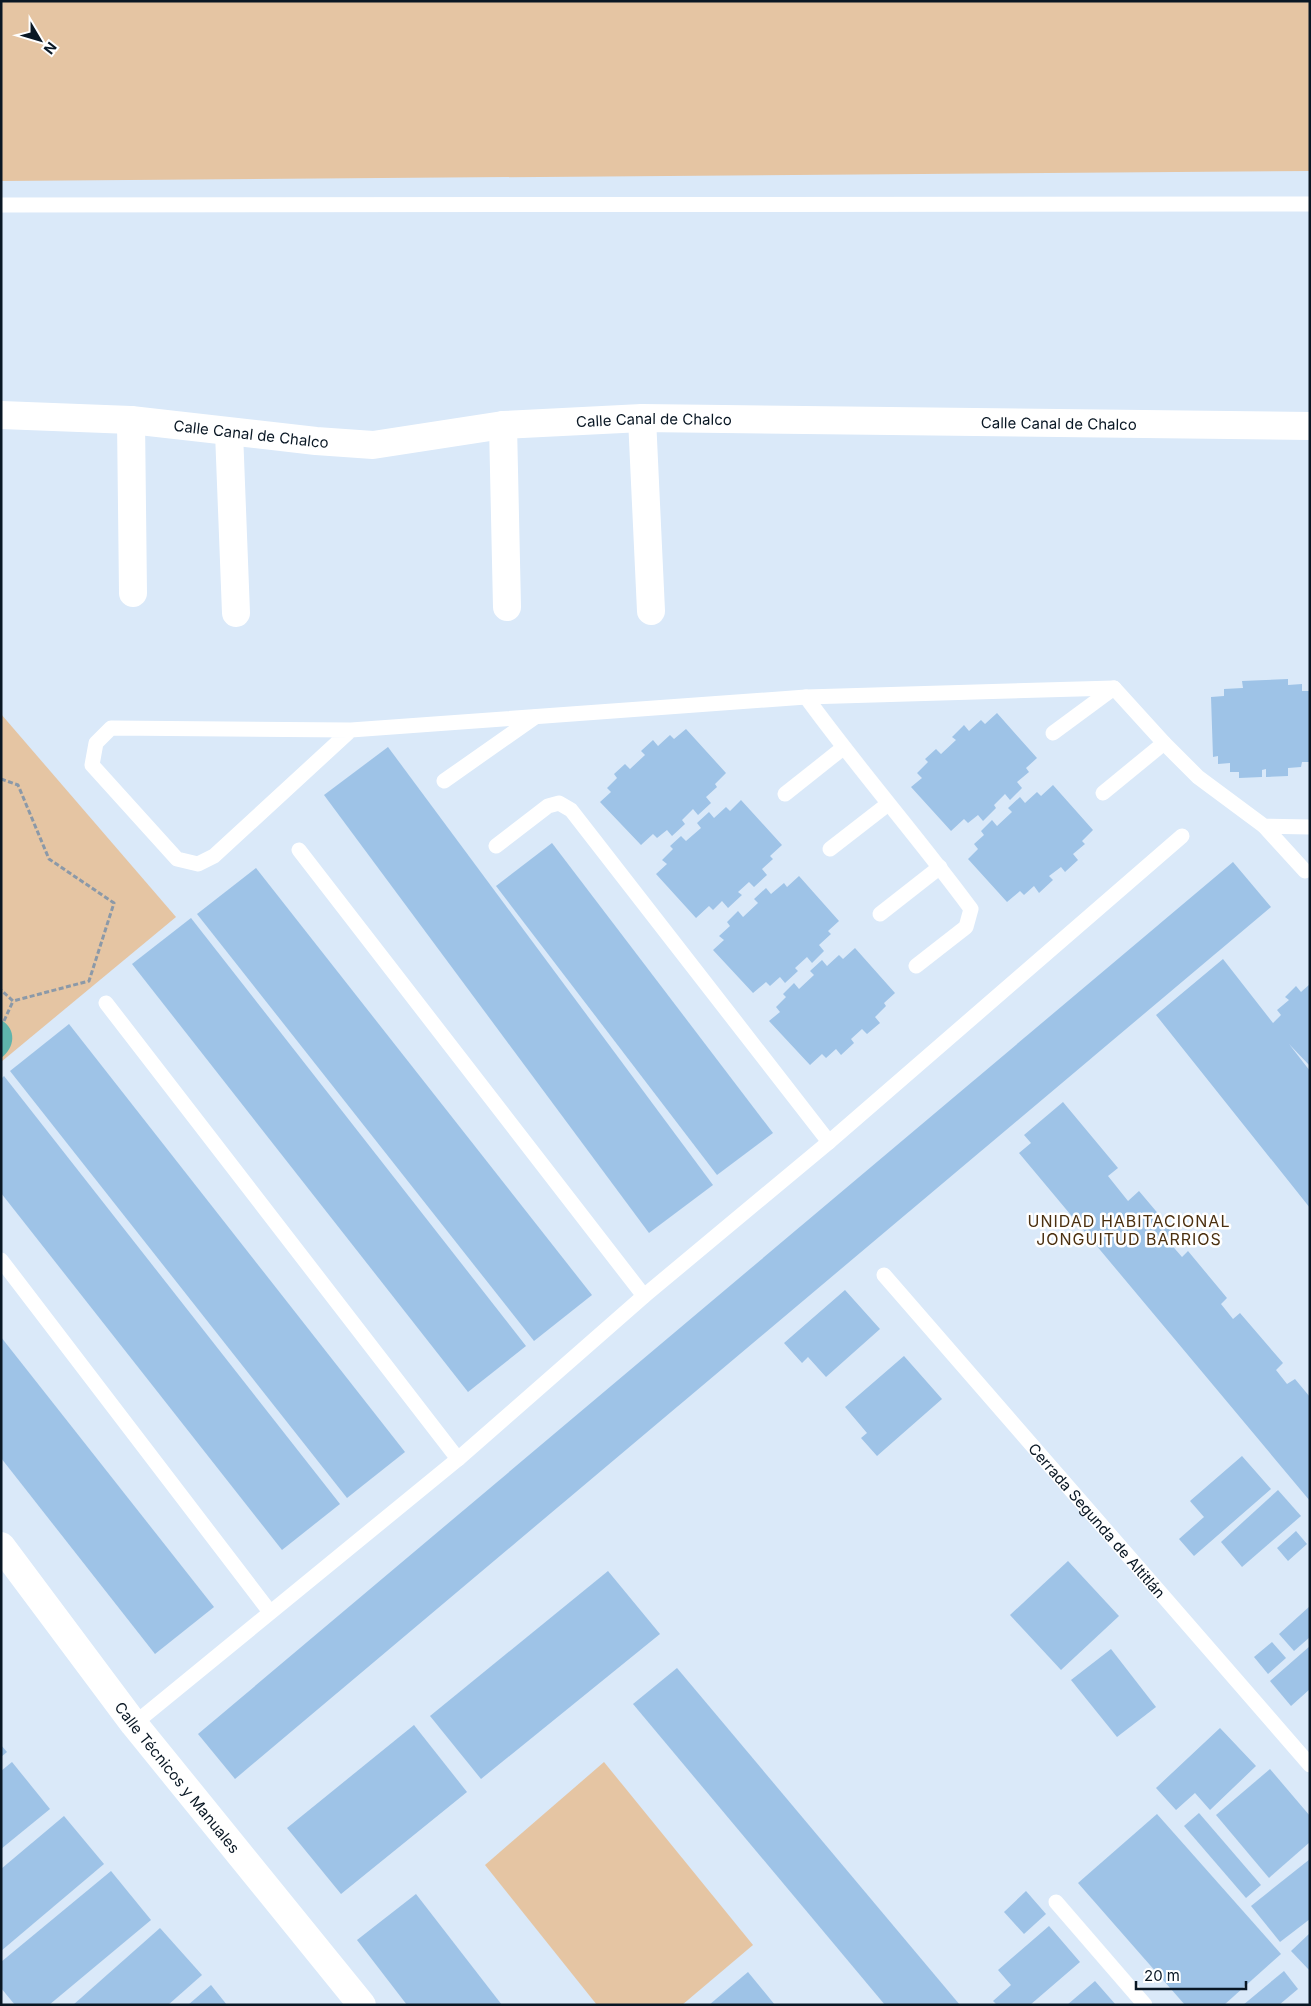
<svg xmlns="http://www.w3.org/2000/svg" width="1311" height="2006" viewBox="0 0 1311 2006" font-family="Inter,sans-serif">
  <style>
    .green { fill: #e5c5a3 }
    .water { fill: #5fb4ac }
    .building { fill: #9ec3e7 }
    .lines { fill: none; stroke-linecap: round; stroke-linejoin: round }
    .path { stroke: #8b99a8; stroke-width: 3; stroke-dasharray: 5 2.5; stroke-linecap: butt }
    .service { stroke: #fff; stroke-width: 15 }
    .minor { stroke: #fff; stroke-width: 28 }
    .tertiary { stroke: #fff; stroke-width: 28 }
    .labels { text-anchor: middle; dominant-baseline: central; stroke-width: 5; stroke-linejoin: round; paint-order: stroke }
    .street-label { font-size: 15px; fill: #091724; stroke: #fff }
    .neighbourhood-label { font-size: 16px; letter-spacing: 1px; fill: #4b3010; stroke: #fff }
  </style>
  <rect width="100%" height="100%" fill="#dae9f9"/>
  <!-- green -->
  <g class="green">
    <polygon points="1,1 1310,1 1310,171 1,181"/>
    <polygon points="1,714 176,917 1,1062"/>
    <polygon points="604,1762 753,1945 682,2005 597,2005 485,1865"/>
  </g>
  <!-- water -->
  <path class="water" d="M1 1020C17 1029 15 1048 1 1058Z"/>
  <!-- building -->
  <g class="building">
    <polygon points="1288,679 1288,685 1302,684 1302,691 1310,691 1310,762 1302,762 1301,767 1288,768 1288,776 1266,777 1266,769 1262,770 1262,777 1239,778 1239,772 1230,772 1230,763 1218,764 1218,756 1213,757 1211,697 1224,696 1224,689 1243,688 1242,681"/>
    <polygon points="997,713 1037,758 1026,768 1029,772 1017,782 1022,788 1010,800 1005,794 994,805 996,808 983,821 978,815 968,823 964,819 951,831 911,787 922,778 917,773 928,762 925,759 936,749 941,754 956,740 952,737 964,725 969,731 981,720 985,724"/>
    <polygon points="686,729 726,773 715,784 717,787 706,797 711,803 698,815 693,809 682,820 685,824 672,836 667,830 657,838 653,834 641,845 600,802 611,792 607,788 617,778 614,774 625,764 630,769 645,755 641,751 653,740 658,746 670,735 674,739"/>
    <polygon points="388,747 713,1185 649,1233 324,795"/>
    <polygon points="1053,785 1093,830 1082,841 1085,844 1073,854 1078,860 1065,872 1061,867 1049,876 1053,880 1039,893 1034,886 1024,895 1020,891 1007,902 968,859 978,849 974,844 984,835 981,831 992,820 997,826 1012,812 1008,808 1020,797 1025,803 1037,792 1041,796"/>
    <polygon points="741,800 782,845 770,856 773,859 762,869 767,875 754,887 749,882 738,892 742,895 728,908 722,901 713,910 709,906 696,918 656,874 667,864 662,860 673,849 670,846 681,836 686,841 701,828 697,823 709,812 714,818 726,807 730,811"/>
    <polygon points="552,843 773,1133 717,1175 496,886"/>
    <polygon points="1233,862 1271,907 235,1779 198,1734"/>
    <polygon points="256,868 592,1295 534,1341 197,914"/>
    <polygon points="799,876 839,921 828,931 831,934 819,945 824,951 812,963 807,957 795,968 798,971 785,983 780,977 770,986 766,982 753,993 713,950 724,940 719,936 730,926 727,922 738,911 743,917 758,903 754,899 766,888 771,894 784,883 787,887"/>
    <polygon points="191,918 526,1346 468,1392 132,964"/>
    <polygon points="855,948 895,993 884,1003 886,1006 875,1017 880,1023 867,1034 862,1029 851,1039 854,1043 841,1055 836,1049 826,1058 822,1054 810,1065 769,1021 780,1012 776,1007 786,997 783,994 794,983 799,989 814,975 810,971 822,960 827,966 839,955 843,959"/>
    <polygon points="1223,959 1273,1023 1281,1015 1277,1010 1289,1000 1285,997 1296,986 1301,992 1310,984 1310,1066 1289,1044 1310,1071 1310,1208 1156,1015"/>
    <polygon points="69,1024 405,1452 347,1498 10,1071"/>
    <polygon points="4,1076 340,1504 282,1550 1,1193 1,1079"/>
    <polygon points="1063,1102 1118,1168 1108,1176 1128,1201 1139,1191 1177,1236 1169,1242 1182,1257 1188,1251 1227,1298 1221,1304 1233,1319 1240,1313 1283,1363 1276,1370 1287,1384 1295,1379 1310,1397 1310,1501 1019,1153 1031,1143 1024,1135"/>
    <polygon points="845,1290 880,1329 826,1377 808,1357 802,1363 784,1343"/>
    <polygon points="1,1337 214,1607 155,1654 1,1458"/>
    <polygon points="904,1356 942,1399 877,1456 861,1438 867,1433 845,1407"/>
    <polygon points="1242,1456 1271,1489 1194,1556 1179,1539 1204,1517 1190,1501"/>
    <polygon points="1278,1490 1301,1516 1242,1567 1221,1542"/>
    <polygon points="1296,1531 1307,1544 1288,1561 1277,1548"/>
    <polygon points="1068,1561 1119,1616 1061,1670 1010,1615"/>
    <polygon points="608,1571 660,1634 481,1779 430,1716"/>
    <polygon points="1310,1606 1310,1637 1294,1651 1279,1634"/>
    <polygon points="1272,1642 1286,1658 1268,1674 1254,1657"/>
    <polygon points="1310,1646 1310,1689 1291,1706 1270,1681"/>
    <polygon points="1111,1649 1156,1707 1117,1737 1071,1680"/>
    <polygon points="677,1668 960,2005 885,2005 633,1704"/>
    <polygon points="414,1725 467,1792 341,1894 287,1828"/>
    <polygon points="1220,1728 1256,1766 1210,1810 1195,1793 1176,1810 1156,1788"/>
    <polygon points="1,1745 7,1752 1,1757"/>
    <polygon points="12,1762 50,1809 1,1849 1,1771"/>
    <polygon points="1270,1769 1310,1816 1310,1842 1269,1878 1216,1815"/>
    <polygon points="1199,1813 1261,1885 1246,1898 1184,1826"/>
    <polygon points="1157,1814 1281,1954 1224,2005 1185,2005 1078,1883"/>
    <polygon points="64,1816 104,1864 1,1951 1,1869"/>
    <polygon points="1310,1859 1310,1919 1280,1942 1251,1906"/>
    <polygon points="111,1871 151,1920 49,2005 15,2005 1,1988 1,1962"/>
    <polygon points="1026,1891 1046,1914 1024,1934 1004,1912"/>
    <polygon points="416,1894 502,2005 407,2005 357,1940"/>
    <polygon points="1049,1926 1080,1962 1030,2005 997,2005 993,2001 1011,1985 998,1970"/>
    <polygon points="160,1928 202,1975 168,2005 73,2005"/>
    <polygon points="1310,1933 1310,1971 1291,1951"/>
    <polygon points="1284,1971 1298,1989 1279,2005 1243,2005"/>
    <polygon points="748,1972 775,2005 709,2005"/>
    <polygon points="1095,1981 1116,2005 1067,2005"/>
    <polygon points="211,1985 227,2005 188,2005"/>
  </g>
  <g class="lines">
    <!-- path -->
    <g class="path">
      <polyline points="1,779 18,785 49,859 114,903 89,981 13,1001 1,990"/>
      <polyline points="4,1021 13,1001"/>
    </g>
    <!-- service -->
    <g class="service">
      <polyline points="1,205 1310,204"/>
      <path d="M806 697C859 770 918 837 971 909L966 927 916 966"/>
      <polyline points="351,730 214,856 198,864 177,859 92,765 96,743 111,728 351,730 806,697 1114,688 1164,743 1198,777 1264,826 1310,827"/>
      <polyline points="1053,733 1114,688"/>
      <polyline points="444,781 535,717"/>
      <polyline points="1103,793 1164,743"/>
      <polyline points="785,794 843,748"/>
      <polyline points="1264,826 1305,871"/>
      <polyline points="496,846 548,806 559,803 571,810 829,1142"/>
      <polyline points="830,849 888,804"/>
      <polyline points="299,850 644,1296"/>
      <polyline points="880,914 940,867"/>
      <polyline points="106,1003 458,1459"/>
      <polyline points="1,1260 270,1612"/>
      <path id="s1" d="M884 1275 1310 1765"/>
      <polyline points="134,1724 458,1459 644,1296 829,1142 1182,836"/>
      <polyline points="1056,1902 1145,2005"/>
    </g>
    <!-- minor -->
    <g class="minor">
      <path id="s2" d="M1 415 131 420 316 441 373 445 503 425 642 418 1310 426"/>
      <polyline points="642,418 651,611"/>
      <polyline points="131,420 133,593"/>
      <polyline points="503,425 507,607"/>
      <polyline points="229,432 236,613"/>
    </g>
    <!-- tertiary -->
    <path class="tertiary" id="s3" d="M1 1546 134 1724 362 2005"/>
  </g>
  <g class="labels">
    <!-- street labels -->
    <g class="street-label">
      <text stroke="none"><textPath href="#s2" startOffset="656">Calle Canal de Chalco</textPath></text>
      <text stroke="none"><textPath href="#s2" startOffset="1061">Calle Canal de Chalco</textPath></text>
      <text stroke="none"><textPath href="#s2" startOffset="251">Calle Canal de Chalco</textPath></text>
      <text stroke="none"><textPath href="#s1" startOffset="325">Cerrada Segunda de Altitlán</textPath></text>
      <text stroke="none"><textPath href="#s3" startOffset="291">Calle Técnicos y Manuales</textPath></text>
    </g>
    <!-- neighbourhood labels -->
    <g class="neighbourhood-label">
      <text x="1129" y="1221">UNIDAD HABITACIONAL<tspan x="1129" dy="18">JONGUITUD BARRIOS</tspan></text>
    </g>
  </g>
  <!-- border -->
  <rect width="1311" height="2006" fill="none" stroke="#091724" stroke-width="5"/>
  <!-- north arrow -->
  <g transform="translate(40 40) rotate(128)" stroke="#ffffff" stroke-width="4" paint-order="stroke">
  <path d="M0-4L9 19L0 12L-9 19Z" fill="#091724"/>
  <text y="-8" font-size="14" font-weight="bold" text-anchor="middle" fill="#091724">N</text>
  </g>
  <!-- scale -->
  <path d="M1136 1981v8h110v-8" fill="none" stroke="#091724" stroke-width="2.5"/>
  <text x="1144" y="1981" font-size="15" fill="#091724" stroke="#ffffff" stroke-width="4" paint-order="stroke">20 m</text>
</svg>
